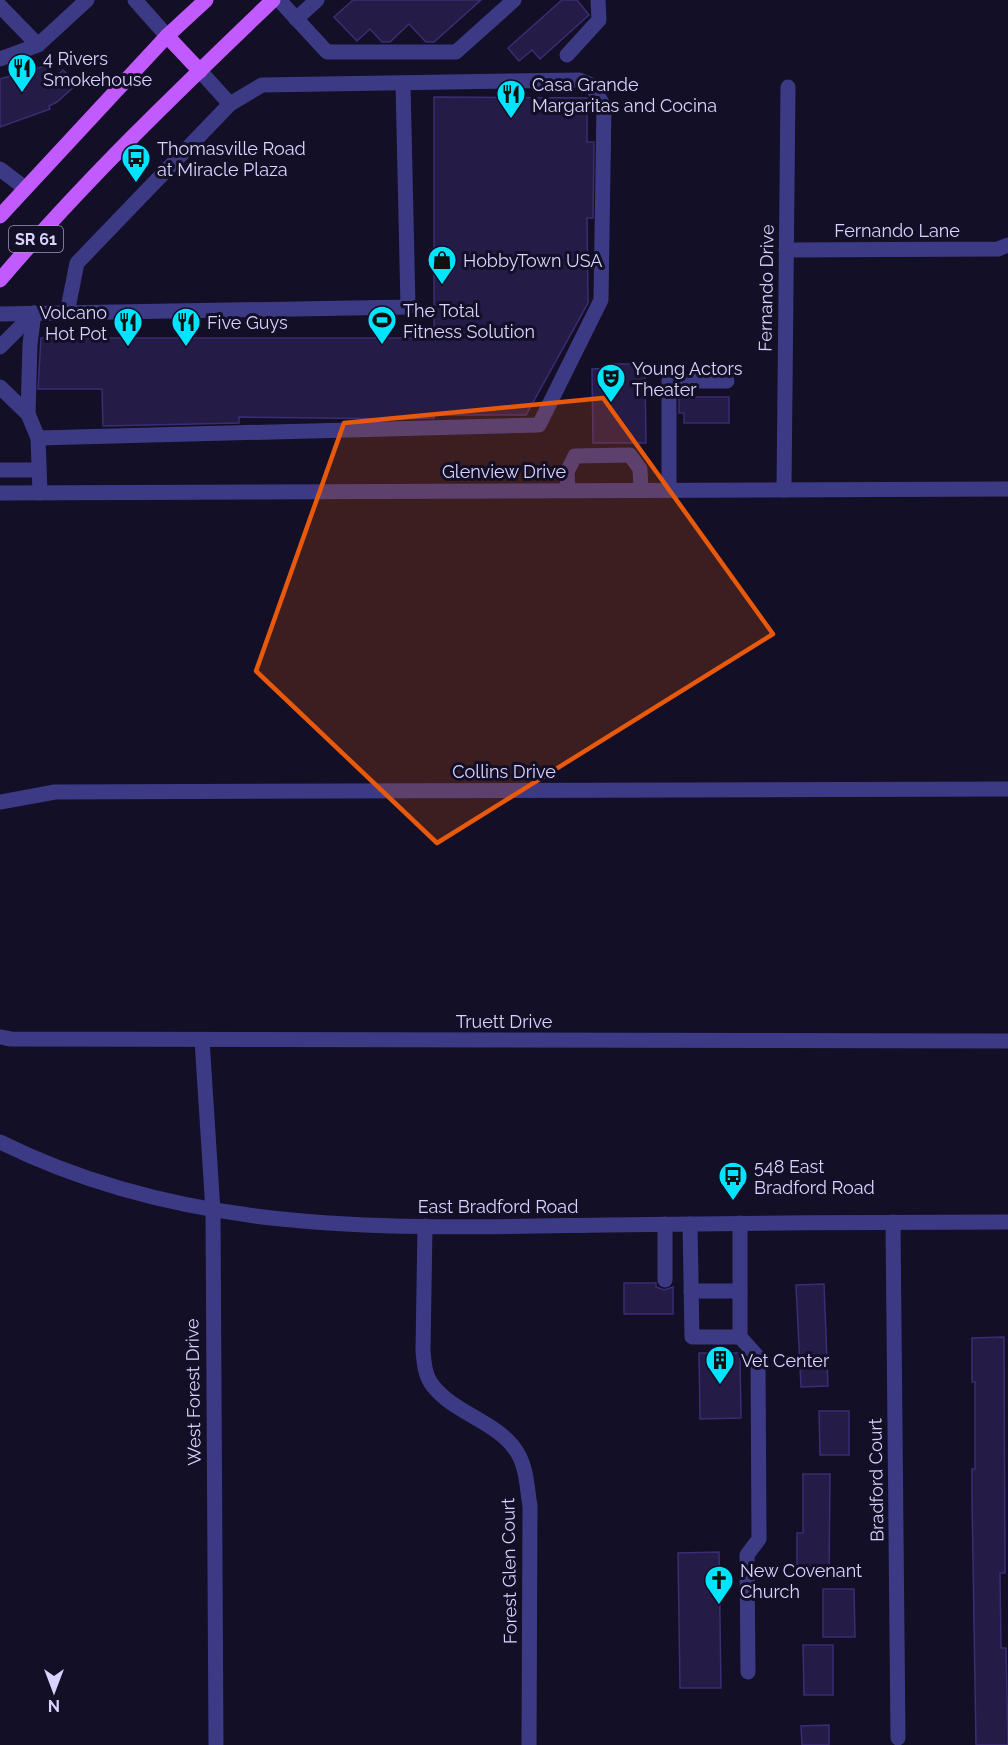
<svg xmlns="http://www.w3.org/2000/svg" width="1008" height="1745" viewBox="0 0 1008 1745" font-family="Raleway,sans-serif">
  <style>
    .building { fill: #241b47; stroke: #3b2d73; stroke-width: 1.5 }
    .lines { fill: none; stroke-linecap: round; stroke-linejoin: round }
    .minor { stroke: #3d3a85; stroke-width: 15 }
    .major { stroke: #c25bff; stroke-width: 15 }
    .marked { fill: #e8590c; fill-opacity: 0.2; stroke: #e8590c; stroke-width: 4.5; stroke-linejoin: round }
    .labels { text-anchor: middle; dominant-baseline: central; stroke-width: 6; stroke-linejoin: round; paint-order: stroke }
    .shield { fill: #130f26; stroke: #9e99be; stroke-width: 1.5 }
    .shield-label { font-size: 16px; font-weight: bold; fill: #d9d4ff }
    .poi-label { font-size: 18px; fill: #d9d4ff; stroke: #130f26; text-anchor: start }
    .street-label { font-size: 18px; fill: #d9d4ff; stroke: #130f26 }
  </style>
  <rect width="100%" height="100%" fill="#130f26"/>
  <!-- building -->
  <g class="building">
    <polygon points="353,0 481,0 434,42 426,42 409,24 390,42 382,42 370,29 357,41 334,17"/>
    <polygon points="562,0 577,0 589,15 540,59 532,50 519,61 508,48"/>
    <polygon points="48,65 53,79 63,70 77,84 57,102 49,106 50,109 0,127 0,79"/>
    <polygon points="434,97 587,98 587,142 594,142 593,218 587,218 588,303 526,415 434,415 434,418 399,419 239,417 239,423 103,426 102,389 38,389 41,338 434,338"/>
    <polygon points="611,364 641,364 641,368 645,368 646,443 593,443 592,369 610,368"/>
    <polygon points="679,397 729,397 729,423 684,423 684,413 679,413"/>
    <polygon points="624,1283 656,1283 656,1287 664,1290 673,1287 673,1314 624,1314"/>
    <polygon points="824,1284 828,1386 801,1387 796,1285"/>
    <polygon points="1004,1337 1005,1573 1000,1573 1001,1648 1006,1648 1008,1745 976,1745 972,1499 972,1469 975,1469 975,1382 972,1382 972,1338"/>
    <polygon points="699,1353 740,1353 741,1418 700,1419"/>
    <polygon points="819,1411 849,1411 849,1455 820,1455"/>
    <polygon points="803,1474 830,1474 829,1575 797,1575 797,1533 803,1533"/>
    <polygon points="719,1552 721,1688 680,1688 678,1553"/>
    <polygon points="823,1589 854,1589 855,1637 823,1637"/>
    <polygon points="803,1645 833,1645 833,1695 804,1695"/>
    <polygon points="829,1725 829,1745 802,1745 801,1726"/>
  </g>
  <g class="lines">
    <!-- minor -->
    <g class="minor">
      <polyline points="135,0 167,36"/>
      <polyline points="279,0 327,52 456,52 514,0"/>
      <polyline points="0,6 38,45"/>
      <polyline points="296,19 317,0"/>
      <polyline points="567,55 599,20 598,0"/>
      <polyline points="0,59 38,45 87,0"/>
      <polyline points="200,71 230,104"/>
      <polyline points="0,169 25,188"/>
      <polyline points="786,250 998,249 1008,245"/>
      <polyline points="0,314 408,307 403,83"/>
      <polyline points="0,347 34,313"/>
      <polyline points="0,387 28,414 38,438 40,493"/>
      <polyline points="28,414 30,344 34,313"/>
      <polyline points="38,438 539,425 601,300 604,106 591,85 579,80 262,85 230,104 77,263 67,313"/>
      <polyline points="0,470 39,470"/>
      <polyline points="568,490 567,472 575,456 630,455 640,469 641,490"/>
      <polyline points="669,490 669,381 727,381"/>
      <polyline points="784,490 788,87"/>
      <polyline points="0,493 1008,489"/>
      <polyline points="0,802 55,792 1008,789"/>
      <polyline points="0,1037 11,1039 1008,1041"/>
      <polyline points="202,1040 213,1211 216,1745"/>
      <path d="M0 1142C193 1238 398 1228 608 1225 741 1223 875 1222 1008 1222"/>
      <polyline points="893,1222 898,1738"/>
      <polyline points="740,1223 740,1337 758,1357 759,1539 747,1555 748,1672"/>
      <polyline points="665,1224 665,1280"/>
      <polyline points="690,1224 692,1337 740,1337"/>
      <path d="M425 1226 423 1351C424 1363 425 1376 433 1386 455 1414 497 1421 517 1452 527 1468 527 1489 530 1506L529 1745"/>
      <polyline points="691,1291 740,1291"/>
    </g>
    <!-- major -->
    <g class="major">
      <polyline points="167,36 200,71"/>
      <polyline points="0,216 167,36 206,0"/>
      <path d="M0 280C84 181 179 90 273 0"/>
    </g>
  </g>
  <!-- marked area -->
  <path class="marked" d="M603 398 773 634 437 843 256 671 344 423Z"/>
  <!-- icons -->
  <defs>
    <g id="restaurant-pin" transform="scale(1.5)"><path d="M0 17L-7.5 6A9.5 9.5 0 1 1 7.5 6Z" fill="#00e5ff" stroke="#130f26"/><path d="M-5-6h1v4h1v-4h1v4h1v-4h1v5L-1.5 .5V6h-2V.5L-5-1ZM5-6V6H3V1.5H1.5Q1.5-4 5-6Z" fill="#111"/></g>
    <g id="bus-pin" transform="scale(1.5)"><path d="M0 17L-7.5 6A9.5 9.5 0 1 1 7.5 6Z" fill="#00e5ff" stroke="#130f26"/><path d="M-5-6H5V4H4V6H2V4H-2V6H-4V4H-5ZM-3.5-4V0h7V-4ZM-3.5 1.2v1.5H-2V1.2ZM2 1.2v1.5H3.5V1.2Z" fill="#111"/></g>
    <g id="shop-pin" transform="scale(1.5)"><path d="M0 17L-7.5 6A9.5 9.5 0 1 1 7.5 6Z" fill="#00e5ff" stroke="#130f26"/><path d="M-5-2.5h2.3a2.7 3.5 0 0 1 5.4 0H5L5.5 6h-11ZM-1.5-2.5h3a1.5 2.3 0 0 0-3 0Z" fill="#111"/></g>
    <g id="stadium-pin" transform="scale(1.5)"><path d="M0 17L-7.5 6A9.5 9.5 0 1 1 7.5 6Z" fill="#00e5ff" stroke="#130f26"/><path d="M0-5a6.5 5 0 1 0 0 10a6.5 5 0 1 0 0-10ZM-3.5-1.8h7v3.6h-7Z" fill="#111"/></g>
    <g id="theatre-pin" transform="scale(1.5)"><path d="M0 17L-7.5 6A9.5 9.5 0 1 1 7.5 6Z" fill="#00e5ff" stroke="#130f26"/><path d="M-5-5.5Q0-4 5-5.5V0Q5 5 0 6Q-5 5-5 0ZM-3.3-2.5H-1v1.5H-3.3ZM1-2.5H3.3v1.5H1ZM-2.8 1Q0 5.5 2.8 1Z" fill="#111"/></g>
    <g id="building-pin" transform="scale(1.5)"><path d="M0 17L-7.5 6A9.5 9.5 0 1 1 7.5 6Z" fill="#00e5ff" stroke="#130f26"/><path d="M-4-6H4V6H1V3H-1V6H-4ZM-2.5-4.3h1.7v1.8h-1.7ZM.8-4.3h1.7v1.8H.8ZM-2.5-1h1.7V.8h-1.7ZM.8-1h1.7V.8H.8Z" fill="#111"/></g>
    <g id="church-pin" transform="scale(1.5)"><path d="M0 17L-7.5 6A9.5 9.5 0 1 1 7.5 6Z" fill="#00e5ff" stroke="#130f26"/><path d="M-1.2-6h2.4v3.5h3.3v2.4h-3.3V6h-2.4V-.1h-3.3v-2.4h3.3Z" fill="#111"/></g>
  </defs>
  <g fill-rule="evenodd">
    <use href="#restaurant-pin" x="22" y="68"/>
    <use href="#restaurant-pin" x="511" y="94"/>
    <use href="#bus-pin" x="136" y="158"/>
    <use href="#shop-pin" x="442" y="260"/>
    <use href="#stadium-pin" x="382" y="320"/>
    <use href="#restaurant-pin" x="128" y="322"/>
    <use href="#restaurant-pin" x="186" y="322"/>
    <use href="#theatre-pin" x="611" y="378"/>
    <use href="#bus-pin" x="733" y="1176"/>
    <use href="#building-pin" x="720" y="1360"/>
    <use href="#church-pin" x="719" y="1580"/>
  </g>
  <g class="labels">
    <!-- shield labels -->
    <rect class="shield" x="9" y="226" width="54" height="26" rx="4.5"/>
    <g class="shield-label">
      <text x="36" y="239">SR 61</text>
    </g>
    <!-- poi labels -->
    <g class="poi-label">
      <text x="43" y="58">4 Rivers<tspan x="43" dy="21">Smokehouse</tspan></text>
      <text x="532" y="84">Casa Grande<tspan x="532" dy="21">Margaritas and Cocina</tspan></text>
      <text x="157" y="148">Thomasville Road<tspan x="157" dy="21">at Miracle Plaza</tspan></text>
      <text x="463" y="260">HobbyTown USA</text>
      <text x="403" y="310">The Total<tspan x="403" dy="21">Fitness Solution</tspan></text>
      <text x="107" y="312" text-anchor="end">Volcano<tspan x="107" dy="21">Hot Pot</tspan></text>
      <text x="207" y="322">Five Guys</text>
      <text x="632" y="368">Young Actors<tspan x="632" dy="21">Theater</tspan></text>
      <text x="754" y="1166">548 East<tspan x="754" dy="21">Bradford Road</tspan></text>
      <text x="741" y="1360">Vet Center</text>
      <text x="740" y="1570">New Covenant<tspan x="740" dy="21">Church</tspan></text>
    </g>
    <!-- street labels -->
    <g class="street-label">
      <text x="897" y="230">Fernando Lane</text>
      <text transform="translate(766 288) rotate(-89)">Fernando Drive</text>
      <text x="504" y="471">Glenview Drive</text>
      <text x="504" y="771">Collins Drive</text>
      <text x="504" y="1021">Truett Drive</text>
      <text x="498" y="1206">East Bradford Road</text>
      <text transform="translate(193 1392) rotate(-91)">West Forest Drive</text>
      <text transform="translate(876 1480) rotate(-91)">Bradford Court</text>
      <text transform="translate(509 1571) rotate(-91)">Forest Glen Court</text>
    </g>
  </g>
  <!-- north arrow -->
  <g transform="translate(54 1691) rotate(180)" stroke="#130f26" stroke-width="4.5" paint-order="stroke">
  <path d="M0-4.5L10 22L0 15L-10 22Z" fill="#d9d4ff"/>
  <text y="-9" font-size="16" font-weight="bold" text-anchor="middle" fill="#d9d4ff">N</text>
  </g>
</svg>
